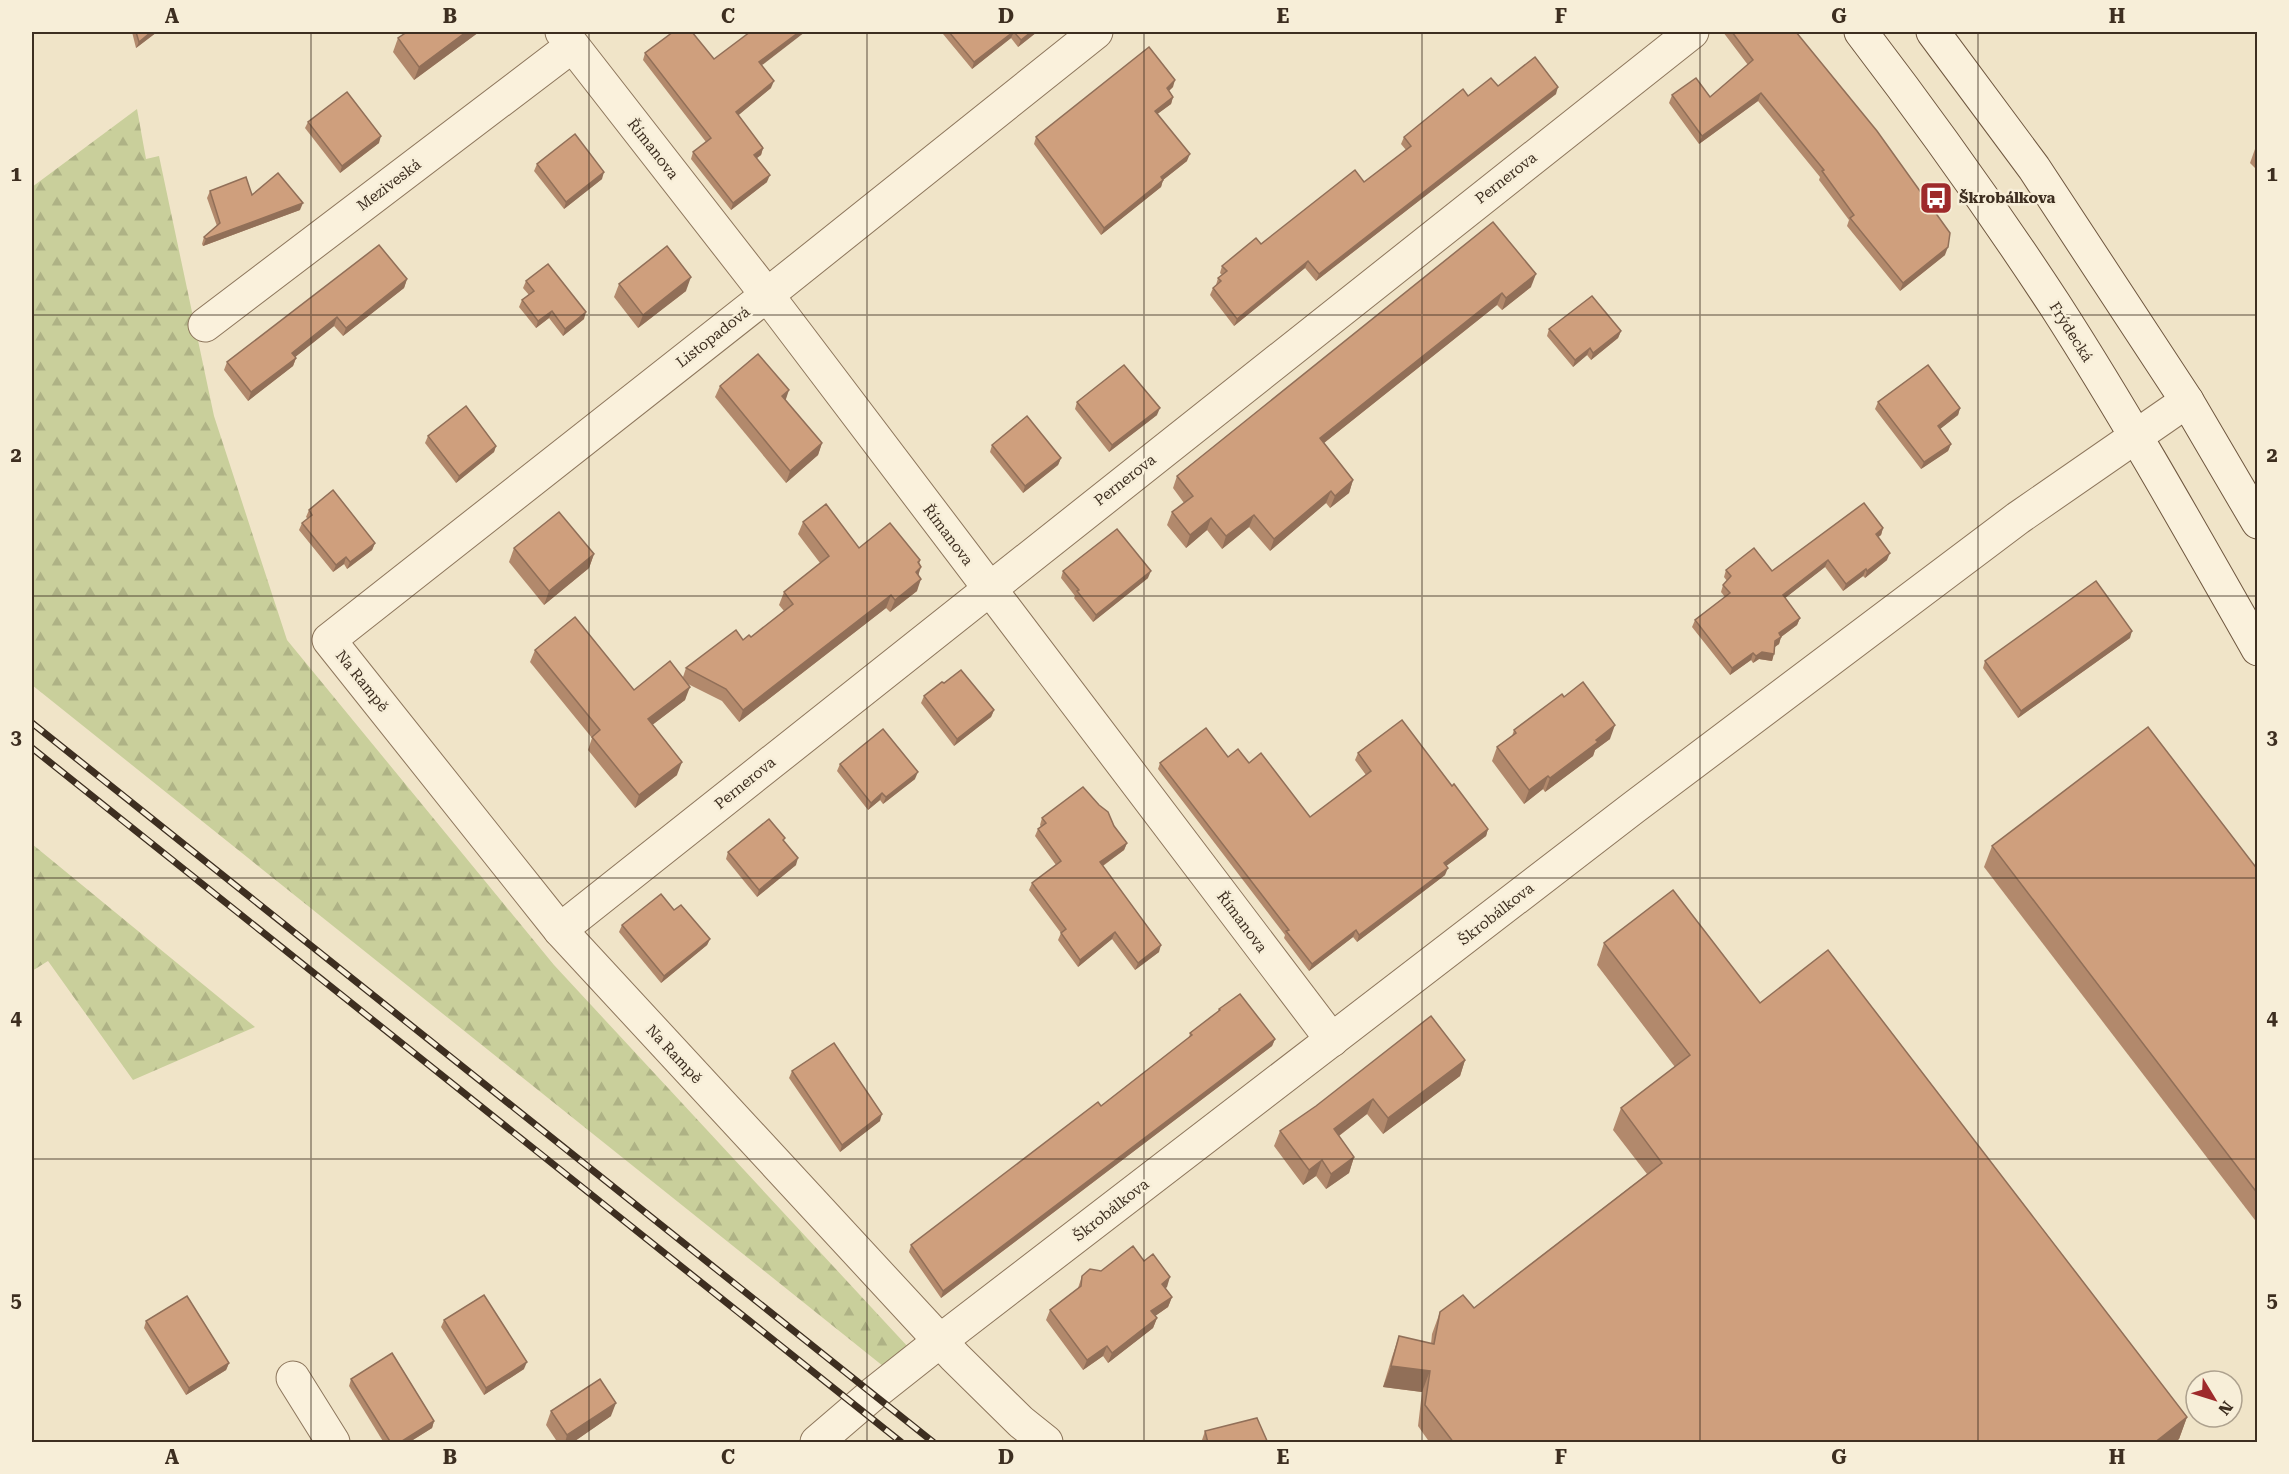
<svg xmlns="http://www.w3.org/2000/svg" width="2289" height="1474" viewBox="0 0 2289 1474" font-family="'Roboto Serif',serif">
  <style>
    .forest { fill: url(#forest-firs) }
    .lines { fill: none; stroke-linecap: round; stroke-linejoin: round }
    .street-casing { stroke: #8d765c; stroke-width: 35 }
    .secondary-casing { stroke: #6f573f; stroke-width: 35 }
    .street { stroke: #faf1dc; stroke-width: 33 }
    .secondary { stroke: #faf1dc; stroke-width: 33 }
    .rail-casing { stroke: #3d2e20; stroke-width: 7 }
    .rail { stroke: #f7eed8; stroke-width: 4.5; stroke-dasharray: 14; stroke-linecap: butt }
    .wall { fill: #b2896c }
    .shaded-wall { fill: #916f58 }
    .building { fill: #cf9f7d; stroke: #916f58; stroke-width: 1.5 }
    .grid { fill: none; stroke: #3d2e20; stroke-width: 1.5; stroke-opacity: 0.55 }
    .labels { text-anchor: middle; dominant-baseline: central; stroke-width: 5; stroke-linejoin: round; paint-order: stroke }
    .street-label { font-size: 15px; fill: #3d2e20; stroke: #f7eed8 }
    .poi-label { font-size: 15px; font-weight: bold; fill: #3d2e20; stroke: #f7eed8; text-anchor: start }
    .neatline { fill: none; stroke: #3d2e20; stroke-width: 2 }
    .grid-label { font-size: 20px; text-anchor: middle; font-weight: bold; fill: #3d2e20 }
  </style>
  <defs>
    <pattern id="forest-firs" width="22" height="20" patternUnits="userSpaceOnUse" patternTransform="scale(1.5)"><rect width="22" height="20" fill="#c9cf9b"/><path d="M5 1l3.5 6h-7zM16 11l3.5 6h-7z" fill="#aeb285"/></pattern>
  </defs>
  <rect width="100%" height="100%" fill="#f0e4c8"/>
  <!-- forest -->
  <g class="forest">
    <polygon points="137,109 146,159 159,156 214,416 287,640 554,965 909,1348 888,1370 32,685 32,187"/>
    <polygon points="32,844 255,1027 133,1080 48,961 32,971"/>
  </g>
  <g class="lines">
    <!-- street casing -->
    <g class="street-casing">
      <g id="street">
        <polyline points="562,32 767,295 1332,1040"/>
        <polyline points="205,325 572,46"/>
        <polyline points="560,930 1692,32"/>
        <polyline points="293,1378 333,1442"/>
        <polyline points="817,1442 873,1394 940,1341 1633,808 2018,518 2187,401"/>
        <polyline points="1046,1442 1021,1422 955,1357 560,930 329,640 767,295 1096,32"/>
      </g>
    </g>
    <!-- secondary casing -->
    <g class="secondary-casing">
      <g id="secondary">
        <path d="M1861 32C1929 121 1994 212 2055 305 2127 417 2192 533 2258 649"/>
        <polyline points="1933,32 2034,168 2187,401 2258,522"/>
      </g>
    </g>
    <!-- street -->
    <use href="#street" class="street"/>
    <!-- secondary -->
    <use href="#secondary" class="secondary"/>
    <!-- rail casing -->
    <g class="rail-casing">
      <g id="rail">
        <polyline points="32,723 933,1442"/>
        <polyline points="32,748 901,1442"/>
      </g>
    </g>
    <!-- rail -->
    <use href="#rail" class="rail"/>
  </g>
  <!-- wall -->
  <g class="wall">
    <polygon points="132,32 157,32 136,48"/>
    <polygon points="407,32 479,32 414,80 393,52 398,38"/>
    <polygon points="944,32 1037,32 1018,47 1011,38 972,69 943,34"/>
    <polygon points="1723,32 1796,32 1945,255 1900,291 1847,226 1849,220 1819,180 1820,177 1758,101 1699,144 1669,103 1672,95 1710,97 1748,65"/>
    <polygon points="645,53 714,59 762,65 771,88 738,115 763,148 761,155 756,158 767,182 731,210 691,159 693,152 706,142 643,60"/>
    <polygon points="1498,86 1556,94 1316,281 1305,268 1234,326 1210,295 1213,288 1216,285 1218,278 1222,275 1220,273 1222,266 1261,244 1364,182 1406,150 1401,144 1404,137 1468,96"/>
    <polygon points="1173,87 1169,91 1173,97 1171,104 1157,114 1187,161 1163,180 1161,187 1101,235 1034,144 1036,137"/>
    <polygon points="308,122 379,143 340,173 305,128"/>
    <polygon points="2258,146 2258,171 2250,163 2255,149"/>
    <polygon points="537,164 602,179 564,209 534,171"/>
    <polygon points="210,191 252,195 300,210 203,246 202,244 204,237 217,226 207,198"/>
    <polygon points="1493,222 1531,287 1502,310 1497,305 1324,443 1353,480 1349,493 1330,508 1326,503 1270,551 1249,527 1222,549 1207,530 1186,548 1167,525 1172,512 1184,503 1173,488 1177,476"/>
    <polygon points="407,279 404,288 343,336 334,326 295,357 296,358 293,366 248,401 224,370 227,362"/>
    <polygon points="526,281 584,319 563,336 549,318 536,328 519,307 522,300 529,295 523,288"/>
    <polygon points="619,284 686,291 638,328 614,297"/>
    <polygon points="1549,329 1621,331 1618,338 1591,360 1587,355 1573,367 1547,336"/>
    <polygon points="720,386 785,400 822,443 818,455 786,483 715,397"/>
    <polygon points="1077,402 1157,415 1109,452 1075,409"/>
    <polygon points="1878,402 1960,408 1958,415 1940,429 1951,444 1948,451 1921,469 1875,409"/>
    <polygon points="428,436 496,446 494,452 456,483 425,443"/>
    <polygon points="992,445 1061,458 1058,465 1023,493 990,452"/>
    <polygon points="309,510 375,543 372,550 347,569 344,564 333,572 299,530 302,523 308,519 306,517"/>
    <polygon points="803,522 859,548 920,560 919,564 917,591 890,612 886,608 739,722 722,701 688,684 685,700 652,725 677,775 635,808 588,750 592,738 530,662 535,650 634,690 683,677 686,668 751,637 784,611 779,605 784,592 820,563 798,534"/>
    <polygon points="1883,528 1881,535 1878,537 1887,560 1865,578 1863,576 1843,591 1825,567 1785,598 1800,618 1797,625 1781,637 1779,644 1775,647 1772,661 1759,659 1753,663 1751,660 1730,675 1692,627 1695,620 1725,597 1721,592 1723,585 1727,581 1724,577 1726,570 1772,571"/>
    <polygon points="514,548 594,554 589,568 544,605 509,562"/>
    <polygon points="1063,571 1148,578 1093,622 1074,598 1075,596 1061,578"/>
    <polygon points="2130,638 2018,718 1983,668 1985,661"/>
    <polygon points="924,696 994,710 991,717 954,746 921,703"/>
    <polygon points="1514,730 1610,739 1595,750 1593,756 1545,792 1543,789 1524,804 1492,761 1497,747 1512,736"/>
    <polygon points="1358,753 1452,786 1488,829 1486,836 1446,866 1445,875 1357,942 1353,937 1309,971 1284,938 1285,935 1158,769 1160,763 1228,757 1249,763 1310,817 1366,775 1355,760"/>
    <polygon points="840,764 915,779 883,804 880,800 868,810 837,771"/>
    <polygon points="1042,818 1114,826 1127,843 1124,850 1103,866 1159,952 1135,970 1112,939 1078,967 1058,940 1061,933 1029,890 1032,883 1056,865 1035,836 1038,829 1041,827 1040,825"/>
    <polygon points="1992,846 2258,870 2258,1224 1984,867"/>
    <polygon points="728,852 796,865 757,897 726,859"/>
    <polygon points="674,910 710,939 707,945 661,983 619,932 622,925"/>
    <polygon points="1604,943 1760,1003 2187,1417 2179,1439 2174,1443 1430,1443 1418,1426 1422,1392 1383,1387 1392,1357 1399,1336 1431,1344 1432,1334 1440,1312 1474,1308 1647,1174 1613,1130 1621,1108 1675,1067 1597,965"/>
    <polygon points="1219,1009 1275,1039 1272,1046 941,1298 909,1252 911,1245 1101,1106 1189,1038 1190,1033 1218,1012"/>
    <polygon points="1465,1060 1460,1076 1383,1134 1367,1114 1339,1136 1354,1157 1349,1173 1326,1189 1316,1176 1303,1185 1274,1146 1280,1131"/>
    <polygon points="792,1071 880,1121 840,1152 789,1078"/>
    <polygon points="1144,1261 1167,1287 1165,1288 1172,1297 1168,1307 1155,1316 1157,1318 1153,1328 1108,1363 1103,1356 1083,1370 1046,1320 1050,1310 1078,1288 1082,1276"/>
    <polygon points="444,1320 524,1369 484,1395 441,1327"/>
    <polygon points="146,1321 229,1363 226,1370 186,1395 144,1328"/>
    <polygon points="351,1379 434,1421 432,1428 408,1443 384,1443 349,1386"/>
    <polygon points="551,1411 611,1416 572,1443 558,1443 546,1425"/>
    <polygon points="1205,1431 1268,1443 1201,1443"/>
  </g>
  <!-- shaded-wall -->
  <g class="shaded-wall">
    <polygon points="151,32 157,32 136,48 139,42"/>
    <polygon points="466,32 479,32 414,80 419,67"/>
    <polygon points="799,32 805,32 757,69 759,62"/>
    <polygon points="1014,32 1011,38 972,69 974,62"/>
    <polygon points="1031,32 1037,32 1018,47 1021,40"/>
    <polygon points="1175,80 1173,87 1164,95 1167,88"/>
    <polygon points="774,81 771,88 734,119 736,112"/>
    <polygon points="1558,87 1556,94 1316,281 1319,274"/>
    <polygon points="1761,93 1758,101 1699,144 1702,136"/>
    <polygon points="1173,97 1171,104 1152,118 1155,111"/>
    <polygon points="381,136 379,143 340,173 342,166"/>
    <polygon points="763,148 761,155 752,162 754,155"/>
    <polygon points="1190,154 1187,161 1163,180 1161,187 1101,235 1104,228 1161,177"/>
    <polygon points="604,172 602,179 564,209 566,202"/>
    <polygon points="770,175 767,182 731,210 733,203"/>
    <polygon points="303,203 300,210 203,246 206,239"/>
    <polygon points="1948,247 1945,255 1900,291 1903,283"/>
    <polygon points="1308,261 1305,268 1234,326 1237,319"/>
    <polygon points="1536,274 1531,287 1502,310 1506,298"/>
    <polygon points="691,277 686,291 638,328 643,315"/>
    <polygon points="407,279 404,288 343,336 346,328"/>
    <polygon points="1502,293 1497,305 1315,450 1320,438"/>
    <polygon points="552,311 549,318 536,328 538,321"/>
    <polygon points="586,312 584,319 563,336 565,329"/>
    <polygon points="337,317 334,326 289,362 292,353"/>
    <polygon points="1621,331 1618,338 1591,360 1593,353"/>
    <polygon points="1590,348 1587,355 1573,367 1575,360"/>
    <polygon points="296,358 293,366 248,401 251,392"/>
    <polygon points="789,390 785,402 782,396"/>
    <polygon points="1160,408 1157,415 1109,452 1112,445"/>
    <polygon points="1960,408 1958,415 1935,433 1938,426"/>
    <polygon points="822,443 818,455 786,483 790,471"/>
    <polygon points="1951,444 1948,451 1921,469 1924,462"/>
    <polygon points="496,446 494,452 456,483 459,476"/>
    <polygon points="1061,458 1058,465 1023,493 1025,486"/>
    <polygon points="1353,480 1349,493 1330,508 1335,496"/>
    <polygon points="1331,491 1326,503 1270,551 1274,539"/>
    <polygon points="1254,515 1249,527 1222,549 1226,536"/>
    <polygon points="1211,518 1207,530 1186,548 1190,535"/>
    <polygon points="1883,528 1881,535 1873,541 1876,534"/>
    <polygon points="375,543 372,550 347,569 350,562"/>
    <polygon points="1890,553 1887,560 1865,578 1867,571"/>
    <polygon points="594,554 589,568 544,605 549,591"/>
    <polygon points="346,557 344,564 333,572 336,565"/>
    <polygon points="920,560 916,571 921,567 917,579 911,584 918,562"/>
    <polygon points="1828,560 1825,567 1780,602 1783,595"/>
    <polygon points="1866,569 1863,576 1843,591 1846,584"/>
    <polygon points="1151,571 1148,578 1093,622 1096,615"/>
    <polygon points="921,579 917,591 890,612 895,600"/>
    <polygon points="891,595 886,608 739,722 743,710"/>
    <polygon points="1800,618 1797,625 1781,637 1779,644 1773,648 1779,633"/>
    <polygon points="2132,631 2130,638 2018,718 2021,711"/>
    <polygon points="1762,652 1774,654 1772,661 1759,659 1753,663 1756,656"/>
    <polygon points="1753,653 1751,660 1730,675 1732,668"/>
    <polygon points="690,687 685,700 643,732 648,719"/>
    <polygon points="994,710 991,717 954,746 957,739"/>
    <polygon points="1615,725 1610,739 1595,750 1593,756 1545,792 1550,778 1596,740"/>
    <polygon points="682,762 677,775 635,808 639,795"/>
    <polygon points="918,772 915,779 883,804 886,797"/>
    <polygon points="1548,776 1543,789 1524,804 1529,790"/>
    <polygon points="882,793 880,800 868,810 871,803"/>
    <polygon points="1488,829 1486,836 1441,870 1444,863"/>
    <polygon points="1127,843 1124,850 1098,869 1100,862"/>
    <polygon points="798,858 796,865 757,897 759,890"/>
    <polygon points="1448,868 1445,875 1357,942 1359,935"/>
    <polygon points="1356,930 1353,937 1309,971 1312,964"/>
    <polygon points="1115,932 1112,939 1078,967 1080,960"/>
    <polygon points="710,939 707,945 661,983 664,976"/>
    <polygon points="1161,945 1159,952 1135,970 1138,963"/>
    <polygon points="1275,1039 1272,1046 941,1298 943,1291"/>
    <polygon points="1465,1060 1460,1076 1383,1134 1388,1118"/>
    <polygon points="1373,1099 1367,1114 1328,1144 1334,1129"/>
    <polygon points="882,1114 880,1121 840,1152 842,1145"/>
    <polygon points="1354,1157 1349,1173 1326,1189 1331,1174"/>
    <polygon points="1322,1160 1316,1176 1303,1185 1309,1170"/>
    <polygon points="1170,1277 1167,1287 1158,1294 1162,1284"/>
    <polygon points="1172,1297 1168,1307 1148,1321 1151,1311"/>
    <polygon points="1157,1318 1153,1328 1108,1363 1112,1353"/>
    <polygon points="1107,1346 1103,1356 1083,1370 1087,1360"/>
    <polygon points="527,1362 524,1369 484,1395 486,1388"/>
    <polygon points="229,1363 226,1370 186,1395 189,1388"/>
    <polygon points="1391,1366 1430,1371 1422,1392 1383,1387"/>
    <polygon points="616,1403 611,1416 572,1443 565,1443 567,1435"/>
    <polygon points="2187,1417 2179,1439 2174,1443 2154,1443"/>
    <polygon points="434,1421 432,1428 408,1443 399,1443"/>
  </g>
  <!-- building -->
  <g class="building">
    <polygon points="136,32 151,32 139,42"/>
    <polygon points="407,32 466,32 419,67 398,38"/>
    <polygon points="673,32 692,32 714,59 750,32 799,32 759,62 774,81 736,112 763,148 754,155 770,175 733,203 693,152 711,138 645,53"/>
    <polygon points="949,32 1013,32 974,62"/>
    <polygon points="1014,32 1031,32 1021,40"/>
    <polygon points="1732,32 1796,32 1877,131 1950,233 1948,247 1903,283 1850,218 1854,215 1822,171 1824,170 1761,93 1702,136 1672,95 1696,78 1710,97 1753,60"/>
    <polygon points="1149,47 1175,80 1167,88 1173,97 1155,111 1190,154 1161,177 1163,180 1104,228 1036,137"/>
    <polygon points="1535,57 1558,87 1319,274 1308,261 1237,319 1213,288 1221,281 1218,278 1227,271 1222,266 1256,238 1261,244 1355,170 1364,182 1411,146 1404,137 1463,89 1468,96 1491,78 1498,86"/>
    <polygon points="347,92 381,136 342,166 308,122"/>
    <polygon points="575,134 604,172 566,202 537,164"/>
    <polygon points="278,173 303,203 206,239 204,237 220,223 210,191 246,177 252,195"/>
    <polygon points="1493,222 1536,274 1506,298 1502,293 1320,438 1353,480 1335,496 1331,491 1274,539 1254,515 1226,536 1211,518 1190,535 1172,512 1193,496 1177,476"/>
    <polygon points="379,245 407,279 346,328 337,317 292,353 296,358 251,392 227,362"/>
    <polygon points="667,246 691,277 643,315 619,284"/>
    <polygon points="548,264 586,312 565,329 552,311 538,321 522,300 534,291 526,281"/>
    <polygon points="1592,296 1621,331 1593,353 1590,348 1575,360 1549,329"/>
    <polygon points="758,354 789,390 782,396 822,443 790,471 720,386"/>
    <polygon points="1124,365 1160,408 1112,445 1077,402"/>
    <polygon points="1928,365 1960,408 1938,426 1951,444 1924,462 1878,402"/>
    <polygon points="466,406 496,446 459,476 428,436"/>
    <polygon points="1027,416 1061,458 1025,486 992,445"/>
    <polygon points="333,490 375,543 350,562 346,557 336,565 302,523 312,515 309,510"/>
    <polygon points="1864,503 1883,528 1876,534 1890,553 1867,571 1866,569 1846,584 1828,560 1783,595 1800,618 1779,633 1781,637 1775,641 1774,654 1762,652 1756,656 1753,653 1732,668 1695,620 1730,593 1723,585 1731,576 1726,570 1754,548 1772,571"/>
    <polygon points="826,504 859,548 890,523 920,560 918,562 921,567 916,572 921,579 895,600 891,595 743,710 726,689 686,668 736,630 743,640 749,635 751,637 793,604 784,592 829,556 803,522"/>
    <polygon points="559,512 594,554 549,591 514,548"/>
    <polygon points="1117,529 1151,571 1096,615 1077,591 1079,590 1063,571"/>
    <polygon points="2096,581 2132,631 2021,711 1985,661"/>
    <polygon points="575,617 634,690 670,661 690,687 648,719 682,762 639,795 592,737 600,730 535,650"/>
    <polygon points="961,670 994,710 957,739 924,696 942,682 944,683"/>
    <polygon points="1583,682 1615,725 1596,740 1598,742 1550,778 1548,776 1529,790 1497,747 1516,733 1514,730 1562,694 1564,697"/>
    <polygon points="1402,720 1452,786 1454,784 1488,829 1444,863 1448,868 1359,935 1356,930 1312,964 1286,931 1289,930 1160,763 1206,728 1228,757 1238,749 1249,763 1261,753 1310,817 1371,771 1358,753"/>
    <polygon points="2148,727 2258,870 2258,1194 1992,846"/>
    <polygon points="883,729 918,772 886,797 882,793 871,803 840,764"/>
    <polygon points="1083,787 1099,805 1108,812 1114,826 1127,843 1100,862 1161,945 1138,963 1115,932 1080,960 1061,933 1066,929 1032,883 1061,861 1038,829 1046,823 1042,818"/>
    <polygon points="769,819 785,838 783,840 798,858 759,890 728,852"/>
    <polygon points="1673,890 1760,1003 1828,950 2187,1417 2154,1443 1454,1443 1425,1405 1430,1371 1391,1366 1399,1336 1434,1344 1440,1312 1463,1295 1474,1308 1662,1163 1621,1108 1690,1055 1604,943"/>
    <polygon points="661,894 674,910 681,905 710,939 664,976 622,925"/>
    <polygon points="1240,994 1275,1039 943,1291 911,1245 1098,1102 1101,1106 1192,1035 1190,1033 1220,1010 1219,1009"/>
    <polygon points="1431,1016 1465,1060 1388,1118 1373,1099 1334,1129 1354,1157 1331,1174 1322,1160 1309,1170 1280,1131 1316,1106"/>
    <polygon points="834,1043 882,1114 842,1145 792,1071"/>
    <polygon points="1133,1246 1144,1261 1153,1254 1170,1277 1162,1284 1172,1297 1151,1311 1157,1318 1112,1353 1107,1346 1087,1360 1050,1310 1081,1286 1082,1276 1090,1269 1101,1271"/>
    <polygon points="484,1295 527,1362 486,1388 444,1320"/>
    <polygon points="187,1296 229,1363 189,1388 146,1321"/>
    <polygon points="392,1353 434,1421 399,1443 391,1443 351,1379"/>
    <polygon points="600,1379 616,1403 567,1435 551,1411"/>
    <polygon points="1257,1418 1268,1443 1208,1443 1205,1431"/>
  </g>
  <!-- grid -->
  <path class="grid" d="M311 32V1442M589 32V1442M867 32V1442M1144 32V1442M1422 32V1442M1700 32V1442M1978 32V1442M32 315H2258M32 596H2258M32 878H2258M32 1159H2258"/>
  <!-- icons -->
  <defs>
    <g id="bus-square" transform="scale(1.725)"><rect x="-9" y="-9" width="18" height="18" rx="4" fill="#9e2a2b" stroke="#f7eed8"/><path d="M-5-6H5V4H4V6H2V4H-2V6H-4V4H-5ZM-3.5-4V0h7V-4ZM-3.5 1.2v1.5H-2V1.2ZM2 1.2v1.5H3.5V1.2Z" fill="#fff"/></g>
  </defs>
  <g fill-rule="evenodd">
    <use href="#bus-square" x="1936" y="198"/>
  </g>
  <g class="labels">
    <!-- street labels -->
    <g class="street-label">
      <text transform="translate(653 149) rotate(52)">Římanova</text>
      <text transform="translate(1506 178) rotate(-38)">Pernerova</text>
      <text transform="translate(389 185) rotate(-37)">Meziveská</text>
      <text transform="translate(2071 332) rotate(58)">Frýdecká</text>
      <text transform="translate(713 337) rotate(-38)">Listopadová</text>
      <text transform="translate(1125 480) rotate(-38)">Pernerova</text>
      <text transform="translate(948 535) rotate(53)">Římanova</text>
      <text transform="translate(362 681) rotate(51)">Na Rampě</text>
      <text transform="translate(745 783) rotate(-39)">Pernerova</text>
      <text transform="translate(1496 914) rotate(-38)">Škrobálkova</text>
      <text transform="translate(1242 922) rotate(53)">Římanova</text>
      <text transform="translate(674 1054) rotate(47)">Na Rampě</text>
      <text transform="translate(1111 1210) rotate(-38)">Škrobálkova</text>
    </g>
    <!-- poi labels -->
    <g class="poi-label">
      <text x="1959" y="198">Škrobálkova</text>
    </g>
  </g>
  <!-- border -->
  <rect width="2289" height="1474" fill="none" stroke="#f7eed8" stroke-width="66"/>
  <!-- north arrow -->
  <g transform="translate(2214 1399) rotate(128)"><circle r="28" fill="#f7eed8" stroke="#ada18e" stroke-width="1.5"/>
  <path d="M0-4.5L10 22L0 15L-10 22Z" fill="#9e2a2b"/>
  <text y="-9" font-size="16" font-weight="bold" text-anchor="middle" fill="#3d2e20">N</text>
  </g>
  <rect x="33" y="33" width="2223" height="1408" class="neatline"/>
  <g class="grid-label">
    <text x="172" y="23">A</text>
    <text x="450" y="23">B</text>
    <text x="728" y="23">C</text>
    <text x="1006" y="23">D</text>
    <text x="1283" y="23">E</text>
    <text x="1561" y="23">F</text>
    <text x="1839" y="23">G</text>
    <text x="2117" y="23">H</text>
    <text x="16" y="181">1</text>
    <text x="2272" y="181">1</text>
    <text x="16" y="462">2</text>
    <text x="2272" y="462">2</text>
    <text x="16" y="744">3</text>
    <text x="2272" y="744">3</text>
    <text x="16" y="1025">4</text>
    <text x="2272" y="1025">4</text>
    <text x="16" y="1307">5</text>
    <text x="2272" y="1307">5</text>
    <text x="172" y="1464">A</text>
    <text x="450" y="1464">B</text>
    <text x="728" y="1464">C</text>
    <text x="1006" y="1464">D</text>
    <text x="1283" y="1464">E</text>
    <text x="1561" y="1464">F</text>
    <text x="1839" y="1464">G</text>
    <text x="2117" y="1464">H</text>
  </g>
</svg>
